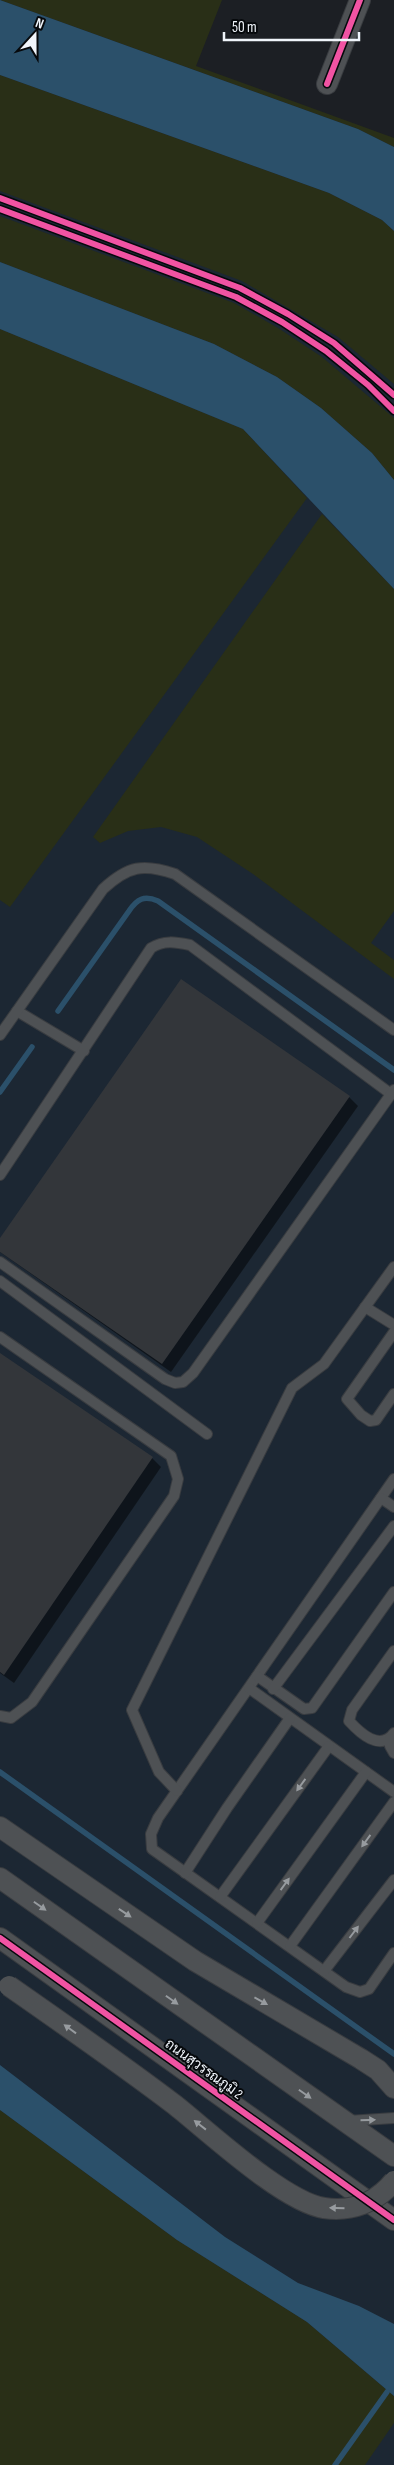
<svg xmlns="http://www.w3.org/2000/svg" width="394" height="2465" viewBox="0 0 394 2465" font-family="'Sofia Sans Condensed',Sarabun,sans-serif">
  <style>
    .built { fill: #1c2733 }
    .green { fill: #292f17 }
    .water { fill: #2b506a }
    .shadow { fill: #0007 }
    .lines { fill: none; stroke-linecap: round; stroke-linejoin: round }
    .stream { stroke: #2b506a; stroke-width: 5.5 }
    .building { fill: #33363a }
    .service-casing { stroke: #393c40; stroke-width: 12 }
    .minor-casing { stroke: #393c40; stroke-width: 22 }
    .service { stroke: #4e5154; stroke-width: 10 }
    .minor { stroke: #4e5154; stroke-width: 20 }
    .minor-bridge-casing { stroke: #393c40; stroke-width: 22; stroke-linecap: butt }
    .minor-bridge { stroke: #4e5154; stroke-width: 20 }
    .cycleway-casing { stroke: #06090c; stroke-width: 9 }
    .cycleway { stroke: #f153a3; stroke-width: 6 }
    .oneway { fill: #979b9f }
    .labels { text-anchor: middle; dominant-baseline: central; stroke-width: 4; stroke-linejoin: round; paint-order: stroke }
    .street-label { font-size: 14px; fill: #f0f5fb; stroke: #06090c }
  </style>
  <rect width="100%" height="100%" fill="#1c1f24"/>
  <!-- built -->
  <polygon class="built" points="0,117 394,290 394,2465 0,2465"/>
  <!-- green -->
  <g class="green">
    <polygon points="0,0 222,0 196,66 394,138 394,147 358,129"/>
    <polygon points="0,75 329,193 382,220 394,231 394,384 338,337 242,281 0,191"/>
    <polygon points="0,216 234,303 278,328 322,357 394,418 394,480 372,453 321,408 277,377 214,344 0,262"/>
    <polygon points="0,329 243,429 307,498 10,907 0,900"/>
    <polygon points="322,514 394,589 394,911 371,943 394,960 394,979 253,874 197,837 161,827 128,831 100,843 93,837"/>
    <polygon points="0,2110 177,2240 307,2322 394,2396 394,2423 365,2465 0,2465"/>
  </g>
  <!-- water -->
  <g class="water">
    <polygon points="0,0 358,129 394,147 394,231 382,220 329,193 0,75"/>
    <polygon points="0,262 214,344 277,377 321,408 372,453 394,480 394,589 243,429 0,329"/>
    <polygon points="0,2065 225,2237 298,2283 359,2306 394,2324 394,2396 307,2322 177,2240 0,2110"/>
  </g>
  <!-- shadow -->
  <g class="shadow">
    <polygon points="349,1097 358,1106 171,1372 0,1252 0,1240"/>
    <polygon points="0,1354 152,1458 161,1467 14,1683 0,1673"/>
  </g>
  <g class="lines">
    <!-- stream -->
    <g class="stream">
      <path d="M58 1011 129 911C137 899 144 895 158 901L394 1070"/>
      <polyline points="0,1092 32,1047"/>
      <polyline points="0,1772 394,2054"/>
      <polyline points="335,2465 387,2392"/>
    </g>
  </g>
  <!-- building -->
  <g class="building">
    <polygon points="181,979 350,1096 162,1364 0,1252 0,1238"/>
    <polygon points="0,1353 153,1457 4,1675 0,1672"/>
  </g>
  <g class="lines">
    <!-- service casing -->
    <g class="service-casing">
      <g id="service">
        <polyline points="17,1011 84,1051"/>
        <path d="M0 1035 103 889C128 866 143 863 175 874L394 1030"/>
        <path d="M0 1175 151 948C164 940 175 942 190 945L391 1094"/>
        <polyline points="0,1262 165,1379 175,1383 183,1382 193,1373 394,1090"/>
        <polyline points="0,1281 207,1434"/>
        <polyline points="365,1307 394,1325"/>
        <polyline points="394,1332 347,1399 361,1415 370,1421 376,1420 394,1394"/>
        <polyline points="0,1337 171,1456 178,1479 174,1496 32,1702 11,1718 0,1716"/>
        <polyline points="394,1479 158,1818 151,1834 152,1849 346,1987 360,1992 369,1989 394,1953"/>
        <polyline points="381,1498 394,1507"/>
        <path d="M394 1651 352 1710 349 1721C360 1733 380 1752 394 1733"/>
        <polyline points="257,1676 304,1709 312,1708 394,1592"/>
        <polyline points="249,1688 394,1792"/>
        <polyline points="273,1689 394,1526"/>
        <polyline points="390,1739 390,1746 394,1753"/>
        <polyline points="177,1791 159,1772 132,1710 292,1388 324,1364 394,1267"/>
        <polyline points="185,1873 227,1808 290,1718"/>
        <polyline points="220,1897 329,1746"/>
        <polyline points="257,1923 366,1772"/>
        <polyline points="290,1946 394,1802"/>
        <polyline points="324,1971 394,1880"/>
        <polyline points="348,2121 394,2118"/>
      </g>
    </g>
    <!-- minor casing -->
    <g class="minor-casing">
      <g id="minor">
        <polyline points="327,84 360,0"/>
        <polyline points="0,1827 195,1961 361,2059 378,2070 394,2088"/>
        <polyline points="0,1878 394,2156"/>
        <polyline points="0,1938 394,2220"/>
      </g>
    </g>
    <!-- service -->
    <use href="#service" class="service"/>
    <!-- minor -->
    <use href="#minor" class="minor"/>
    <!-- minor-bridge casing -->
    <g class="minor-bridge-casing">
      <path id="minor-bridge" d="M9 1986C65 2025 121 2064 175 2105 209 2132 284 2202 324 2208 351 2212 376 2203 394 2181"/>
    </g>
    <!-- minor-bridge -->
    <use href="#minor-bridge" class="minor-bridge"/>
    <!-- cycleway casing -->
    <g class="cycleway-casing">
      <g id="cycleway">
        <polyline points="327,84 360,0"/>
        <polyline points="0,198 240,288 288,314 334,343 394,395"/>
        <polyline points="0,209 236,297 282,322 326,351 368,385 394,411"/>
        <polyline points="0,1938 394,2220"/>
      </g>
    </g>
    <!-- cycleway -->
    <use href="#cycleway" class="cycleway"/>
  </g>
  <!-- one-way arrows -->
  <defs><path id="oneway-solid" d="M-6-.8H1V-3.2L6.5 0L1 3.2V.8H-6Z" transform="scale(1.25)"/></defs>
  <g class="oneway">
    <use href="#oneway-solid" transform="translate(301 1785) rotate(126)"/>
    <use href="#oneway-solid" transform="translate(366 1841) rotate(126)"/>
    <use href="#oneway-solid" transform="translate(285 1884) rotate(-54)"/>
    <use href="#oneway-solid" transform="translate(40 1906) rotate(35)"/>
    <use href="#oneway-solid" transform="translate(125 1913) rotate(34)"/>
    <use href="#oneway-solid" transform="translate(354 1932) rotate(-53)"/>
    <use href="#oneway-solid" transform="translate(172 2000) rotate(35)"/>
    <use href="#oneway-solid" transform="translate(261 2001) rotate(29)"/>
    <use href="#oneway-solid" transform="translate(70 2029) rotate(-144)"/>
    <use href="#oneway-solid" transform="translate(305 2094) rotate(35)"/>
    <use href="#oneway-solid" transform="translate(368 2120) rotate(-2)"/>
    <use href="#oneway-solid" transform="translate(200 2125) rotate(-142)"/>
    <use href="#oneway-solid" transform="translate(337 2208) rotate(-178)"/>
  </g>
  <g class="labels">
    <!-- street labels -->
    <g class="street-label">
      <text transform="translate(204 2069) rotate(36)">ถนนสุวรรณภูมิ 2</text>
    </g>
  </g>
  <!-- north arrow -->
  <g transform="translate(35 35) rotate(21)" stroke="#06090c" stroke-width="4" paint-order="stroke">
  <path d="M0-4L9 19L0 12L-9 19Z" fill="#f0f5fb"/>
  <text y="-8" font-size="14" font-weight="bold" text-anchor="middle" fill="#f0f5fb">N</text>
  </g>
  <!-- scale -->
  <path d="M224 32v8h135v-8" fill="none" stroke="#f0f5fb" stroke-width="2.5"/>
  <text x="232" y="32" font-size="15" fill="#f0f5fb" stroke="#06090c" stroke-width="4" paint-order="stroke">50 m</text>
</svg>
